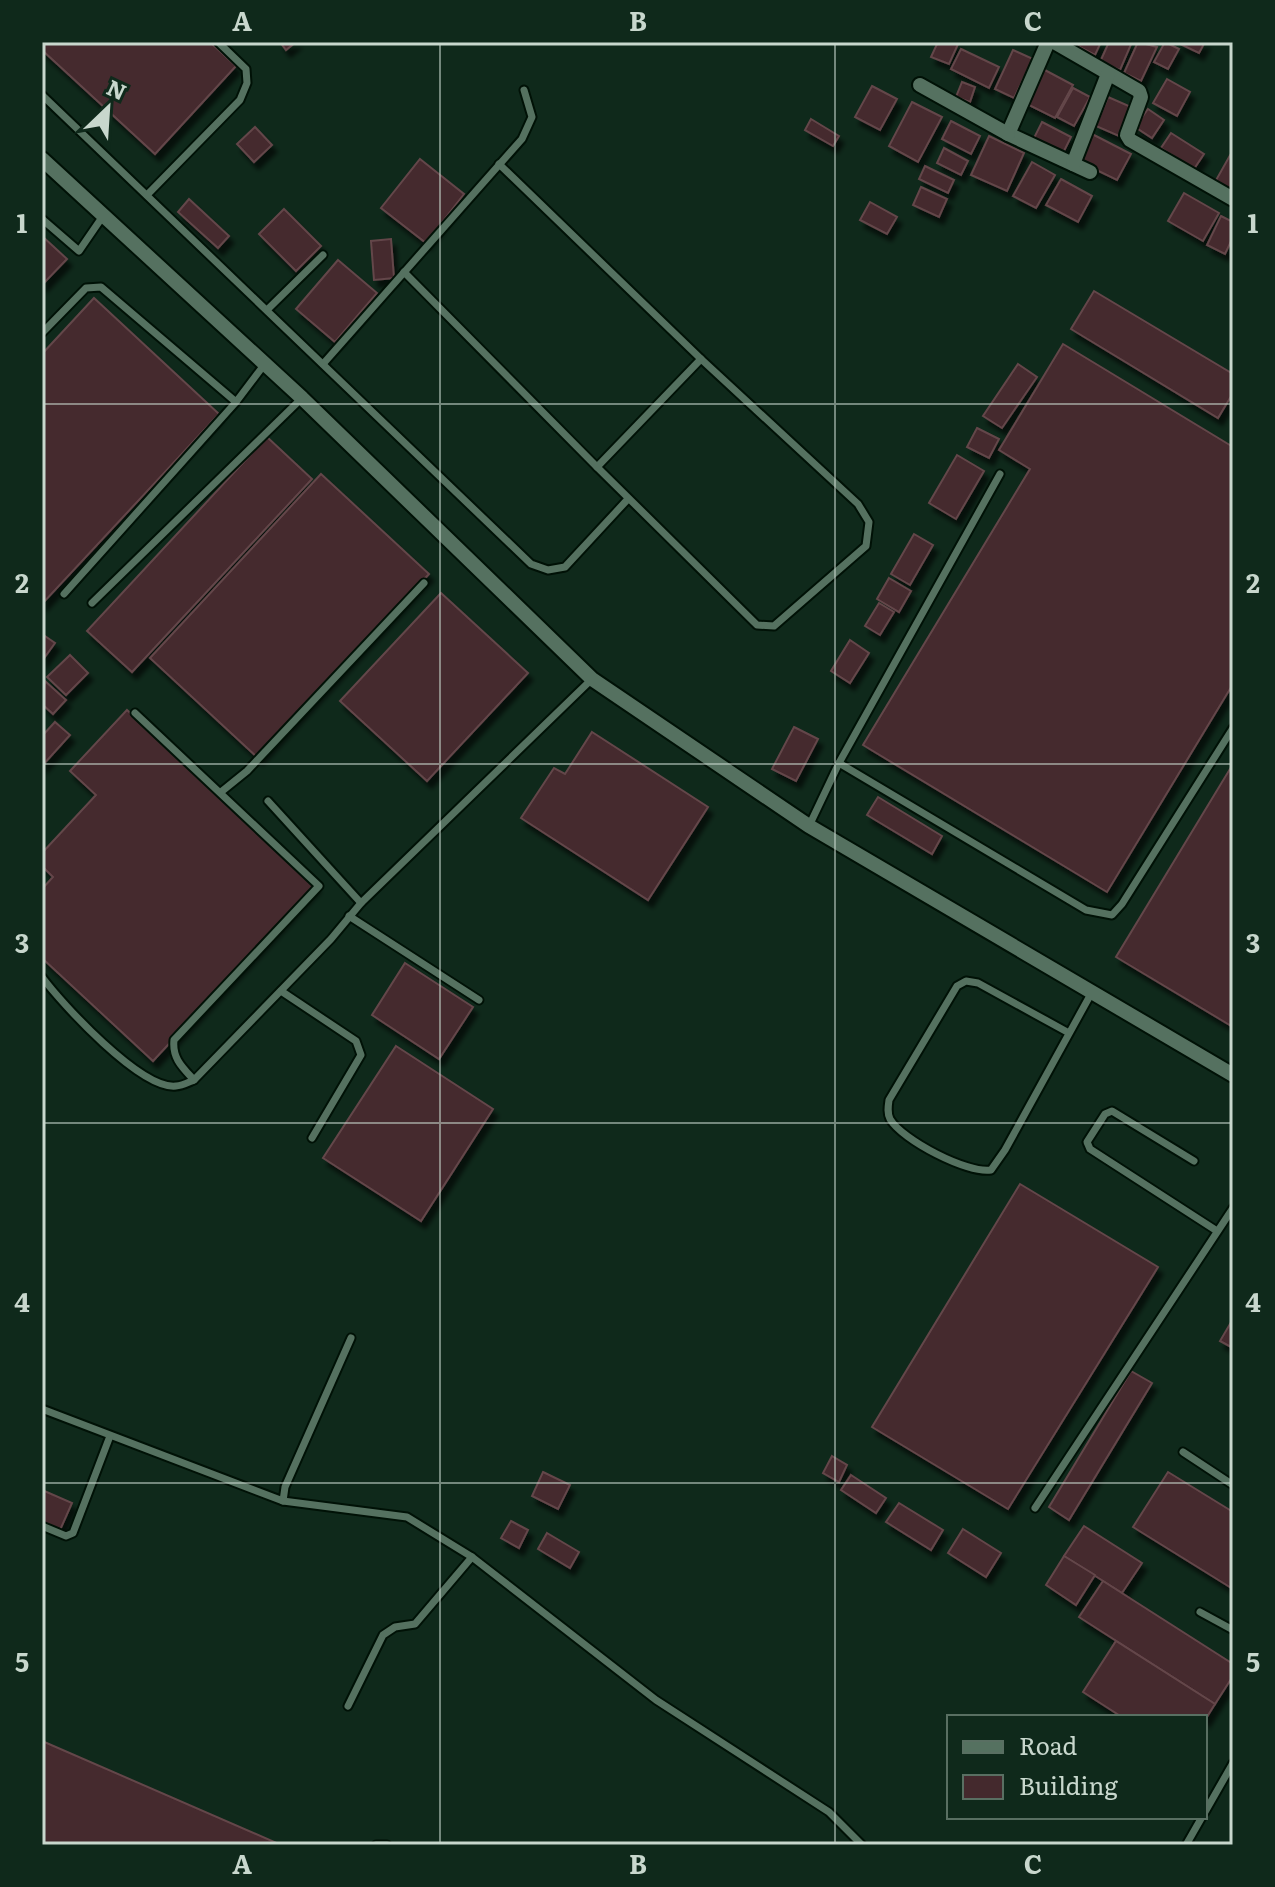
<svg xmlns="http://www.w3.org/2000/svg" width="1275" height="1887" viewBox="0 0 1275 1887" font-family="Literata,serif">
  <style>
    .building { fill: #44292d; stroke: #64464a; stroke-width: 2; filter: url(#shadow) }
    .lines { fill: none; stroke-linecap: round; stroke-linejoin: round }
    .service-casing { stroke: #001106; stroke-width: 11 }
    .minor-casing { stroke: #001106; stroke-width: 18 }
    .service { stroke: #557160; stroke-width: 7 }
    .minor { stroke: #557160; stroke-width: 14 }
    .grid { fill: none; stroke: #c8d7cd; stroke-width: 2; stroke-opacity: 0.55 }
    .neatline { fill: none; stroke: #c8d7cd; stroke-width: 3 }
    .grid-label { font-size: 26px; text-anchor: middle; font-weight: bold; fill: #c8d7cd }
  </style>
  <defs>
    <filter id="shadow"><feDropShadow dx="4.5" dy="7" stdDeviation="2" flood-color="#0009"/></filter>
  </defs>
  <rect width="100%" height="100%" fill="#0f291b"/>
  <!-- building -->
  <g class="building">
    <polygon points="42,42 210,42 236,66 155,154 42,50"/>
    <polygon points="280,42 296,42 286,50"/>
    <polygon points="938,42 959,42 949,64 931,57"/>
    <polygon points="1070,42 1101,42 1095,55"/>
    <polygon points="1109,42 1132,42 1120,70 1100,62"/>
    <polygon points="1138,42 1157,47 1141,81 1124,73"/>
    <polygon points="1165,42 1179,49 1168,69 1154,62"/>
    <polygon points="1176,42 1205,42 1199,53"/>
    <polygon points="961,49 999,67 989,88 951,69"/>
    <polygon points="1013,50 1033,59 1014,98 995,89"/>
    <polygon points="1041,68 1073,85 1055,118 1023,102"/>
    <polygon points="1167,79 1190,92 1177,116 1153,103"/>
    <polygon points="962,82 975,87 970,102 956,97"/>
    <polygon points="872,86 897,99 880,130 855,117"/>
    <polygon points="1073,88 1090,97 1074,126 1057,117"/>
    <polygon points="1108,97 1131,107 1119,136 1096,126"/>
    <polygon points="912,102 942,117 918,162 889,146"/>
    <polygon points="1148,109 1164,120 1152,138 1135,127"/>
    <polygon points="811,119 839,136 833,146 805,130"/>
    <polygon points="951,121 980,136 971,154 942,139"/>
    <polygon points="1042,122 1071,137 1061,157 1032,142"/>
    <polygon points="255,127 272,145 254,162 237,144"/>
    <polygon points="1171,133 1204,154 1194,169 1161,148"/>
    <polygon points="1092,134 1131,154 1117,180 1078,161"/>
    <polygon points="989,136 1024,153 1007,191 971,175"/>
    <polygon points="944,148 968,161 961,175 937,163"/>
    <polygon points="1233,150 1233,192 1215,182"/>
    <polygon points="420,159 464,194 426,243 381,208"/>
    <polygon points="1032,162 1055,175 1036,208 1013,196"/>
    <polygon points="925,166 954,180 948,193 919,179"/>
    <polygon points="1061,179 1092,196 1078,222 1046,205"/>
    <polygon points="921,187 947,199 939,217 913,205"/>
    <polygon points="1184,193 1219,213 1203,241 1168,221"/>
    <polygon points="189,199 229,236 218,248 178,212"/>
    <polygon points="870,202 897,217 887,234 860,220"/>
    <polygon points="284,209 321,246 296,271 259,234"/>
    <polygon points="1221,216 1233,222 1233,237 1225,254 1207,245"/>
    <polygon points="42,236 67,259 42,285"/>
    <polygon points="391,239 394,278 374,280 371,241"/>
    <polygon points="338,260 377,293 335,342 296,309"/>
    <polygon points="1094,291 1233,374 1233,393 1218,418 1071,329"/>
    <polygon points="94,298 219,414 42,604 42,354"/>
    <polygon points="1063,344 1233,447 1233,684 1107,892 863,745 1030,469 999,450"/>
    <polygon points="1018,364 1037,377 1002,428 983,416"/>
    <polygon points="977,428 999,439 989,458 967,447"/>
    <polygon points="267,437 312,479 132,672 87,631"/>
    <polygon points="957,455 984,471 956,519 929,503"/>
    <polygon points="321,474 429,574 258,758 150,658"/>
    <polygon points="914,534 933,545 910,585 891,574"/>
    <polygon points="889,578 911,591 899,612 877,599"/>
    <polygon points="441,593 528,673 427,781 340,701"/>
    <polygon points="879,603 894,612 880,635 865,626"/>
    <polygon points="42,634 55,643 42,661"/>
    <polygon points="850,640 869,653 850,683 831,671"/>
    <polygon points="70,655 88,673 66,695 47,677"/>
    <polygon points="45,681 66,700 53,714 42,704"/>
    <polygon points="127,710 316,885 153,1061 42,958 42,889 53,877 42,866 42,853 96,795 70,771"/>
    <polygon points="55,722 70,735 42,766 42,736"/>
    <polygon points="794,727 818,739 796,781 772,769"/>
    <polygon points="592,732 708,807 648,900 521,818 554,768 565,774"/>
    <polygon points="1233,764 1233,1027 1116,957"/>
    <polygon points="878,797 942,836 932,854 867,815"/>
    <polygon points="405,963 473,1007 439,1059 372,1015"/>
    <polygon points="396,1046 493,1109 421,1221 323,1158"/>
    <polygon points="1020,1184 1158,1267 1008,1509 872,1427"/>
    <polygon points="1233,1319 1233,1348 1220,1341"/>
    <polygon points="1131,1371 1152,1383 1069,1520 1049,1507"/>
    <polygon points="832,1456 847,1465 839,1482 823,1473"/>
    <polygon points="543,1472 570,1485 558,1509 532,1496"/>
    <polygon points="1168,1472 1233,1512 1233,1589 1133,1527"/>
    <polygon points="851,1475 886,1498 876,1513 841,1490"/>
    <polygon points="42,1490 72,1503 60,1530 42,1522"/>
    <polygon points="899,1503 943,1530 931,1550 886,1522"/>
    <polygon points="511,1521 528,1530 519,1548 501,1538"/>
    <polygon points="1084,1526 1142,1563 1122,1593 1064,1556"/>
    <polygon points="963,1529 1001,1553 986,1577 948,1553"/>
    <polygon points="547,1533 579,1552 570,1568 538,1549"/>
    <polygon points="1064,1556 1095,1575 1076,1605 1046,1585"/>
    <polygon points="1103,1581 1233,1664 1233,1676 1215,1704 1079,1617"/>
    <polygon points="1116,1641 1215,1704 1205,1720 1205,1717 1122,1717 1083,1692"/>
    <polygon points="42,1741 279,1844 278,1845 42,1845"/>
  </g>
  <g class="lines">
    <!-- service casing -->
    <g class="service-casing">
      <g id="service">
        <polyline points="42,95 531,564 548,570 565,567 628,499"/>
        <polyline points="499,164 701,359"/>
        <polyline points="147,195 240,100 247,83 246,69 218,42"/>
        <polyline points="42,219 79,251 103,216"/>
        <polyline points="404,272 597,467"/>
        <polyline points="267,310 323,255"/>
        <polyline points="42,333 86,288 101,287 236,402 264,365"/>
        <polygon points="701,359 858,504 869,522 866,546 774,626 757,625 597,467"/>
        <polyline points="323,364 522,139 532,117 524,90"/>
        <polyline points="64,594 236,402"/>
        <polyline points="92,603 302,398"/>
        <path d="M135 713 319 886 174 1040C172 1058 182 1067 194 1080"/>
        <polyline points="839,763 1086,910 1112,915 1122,904 1233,728"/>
        <polyline points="221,792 247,771 424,583"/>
        <polyline points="268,801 361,903"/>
        <polyline points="809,826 839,763 1000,474"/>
        <polyline points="349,916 479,1000"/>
        <path d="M42 977C62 1004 141 1090 176 1086 182 1086 189 1082 194 1080L331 939 361 903 592 679"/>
        <polyline points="281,991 356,1041 361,1055 312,1138"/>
        <path d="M1069 1033 978 983 966 981 957 986 889 1100C888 1107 887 1113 890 1119 902 1140 968 1174 991 1170L1005 1150 1092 992"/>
        <polyline points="1194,1161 1112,1111 1105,1114 1087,1142 1090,1149 1217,1231"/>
        <polyline points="42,1409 283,1501 407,1517 472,1557 656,1700 829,1812 862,1845"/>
        <polyline points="1183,1452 1233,1485"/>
        <polyline points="283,1501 285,1487 351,1338"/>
        <polyline points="1035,1508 1233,1208"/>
        <polyline points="42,1526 66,1536 73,1533 110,1436"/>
        <polyline points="1200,1612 1233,1630"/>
        <polyline points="348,1706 383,1635 395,1627 415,1624 472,1557"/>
        <polyline points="1205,1812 1233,1763"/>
        <polyline points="376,1845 387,1845"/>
        <polyline points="1186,1845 1202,1817"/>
      </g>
    </g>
    <!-- minor casing -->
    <g class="minor-casing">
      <g id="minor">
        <polyline points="1048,42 1008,134 1090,172"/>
        <polyline points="1054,42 1139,91 1141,97 1127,135 1130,140 1233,199"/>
        <polyline points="920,85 1008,134"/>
        <polyline points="42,159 302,398 592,679 809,826 1233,1075"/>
        <polyline points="1073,164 1108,74"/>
      </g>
    </g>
    <!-- service -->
    <use href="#service" class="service"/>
    <!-- minor -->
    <use href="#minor" class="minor"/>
  </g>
  <!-- grid -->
  <path class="grid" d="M440 42V1845M835 42V1845M42 404H1233M42 764H1233M42 1123H1233M42 1483H1233"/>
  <!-- border -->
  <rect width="1275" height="1887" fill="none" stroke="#0f291b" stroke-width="88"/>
  <!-- legend -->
  <rect x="947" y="1715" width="260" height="104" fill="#0f291b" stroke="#596f62" stroke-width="2"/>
  <rect x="963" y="1741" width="40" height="12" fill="#557160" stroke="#596f62" stroke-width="2"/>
  <text x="1019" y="1755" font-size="24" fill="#c8d7cd">Road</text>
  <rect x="963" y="1775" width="40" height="24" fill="#44292d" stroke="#596f62" stroke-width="2"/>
  <text x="1019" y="1795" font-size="24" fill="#c8d7cd">Building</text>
  <!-- north arrow -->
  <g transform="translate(108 108) rotate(25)" stroke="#0f291b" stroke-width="6" paint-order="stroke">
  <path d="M0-6L14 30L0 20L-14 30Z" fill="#c8d7cd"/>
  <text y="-12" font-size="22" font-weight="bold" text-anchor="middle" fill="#c8d7cd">N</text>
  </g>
  <rect x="44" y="44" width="1187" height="1799" class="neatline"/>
  <g class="grid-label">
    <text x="242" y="31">A</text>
    <text x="638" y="31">B</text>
    <text x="1033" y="31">C</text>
    <text x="22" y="233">1</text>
    <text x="1253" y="233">1</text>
    <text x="22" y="593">2</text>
    <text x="1253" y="593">2</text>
    <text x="22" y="953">3</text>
    <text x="1253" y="953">3</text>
    <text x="22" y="1312">4</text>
    <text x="1253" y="1312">4</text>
    <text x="22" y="1672">5</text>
    <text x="1253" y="1672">5</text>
    <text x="242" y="1874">A</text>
    <text x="638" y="1874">B</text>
    <text x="1033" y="1874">C</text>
  </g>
</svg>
